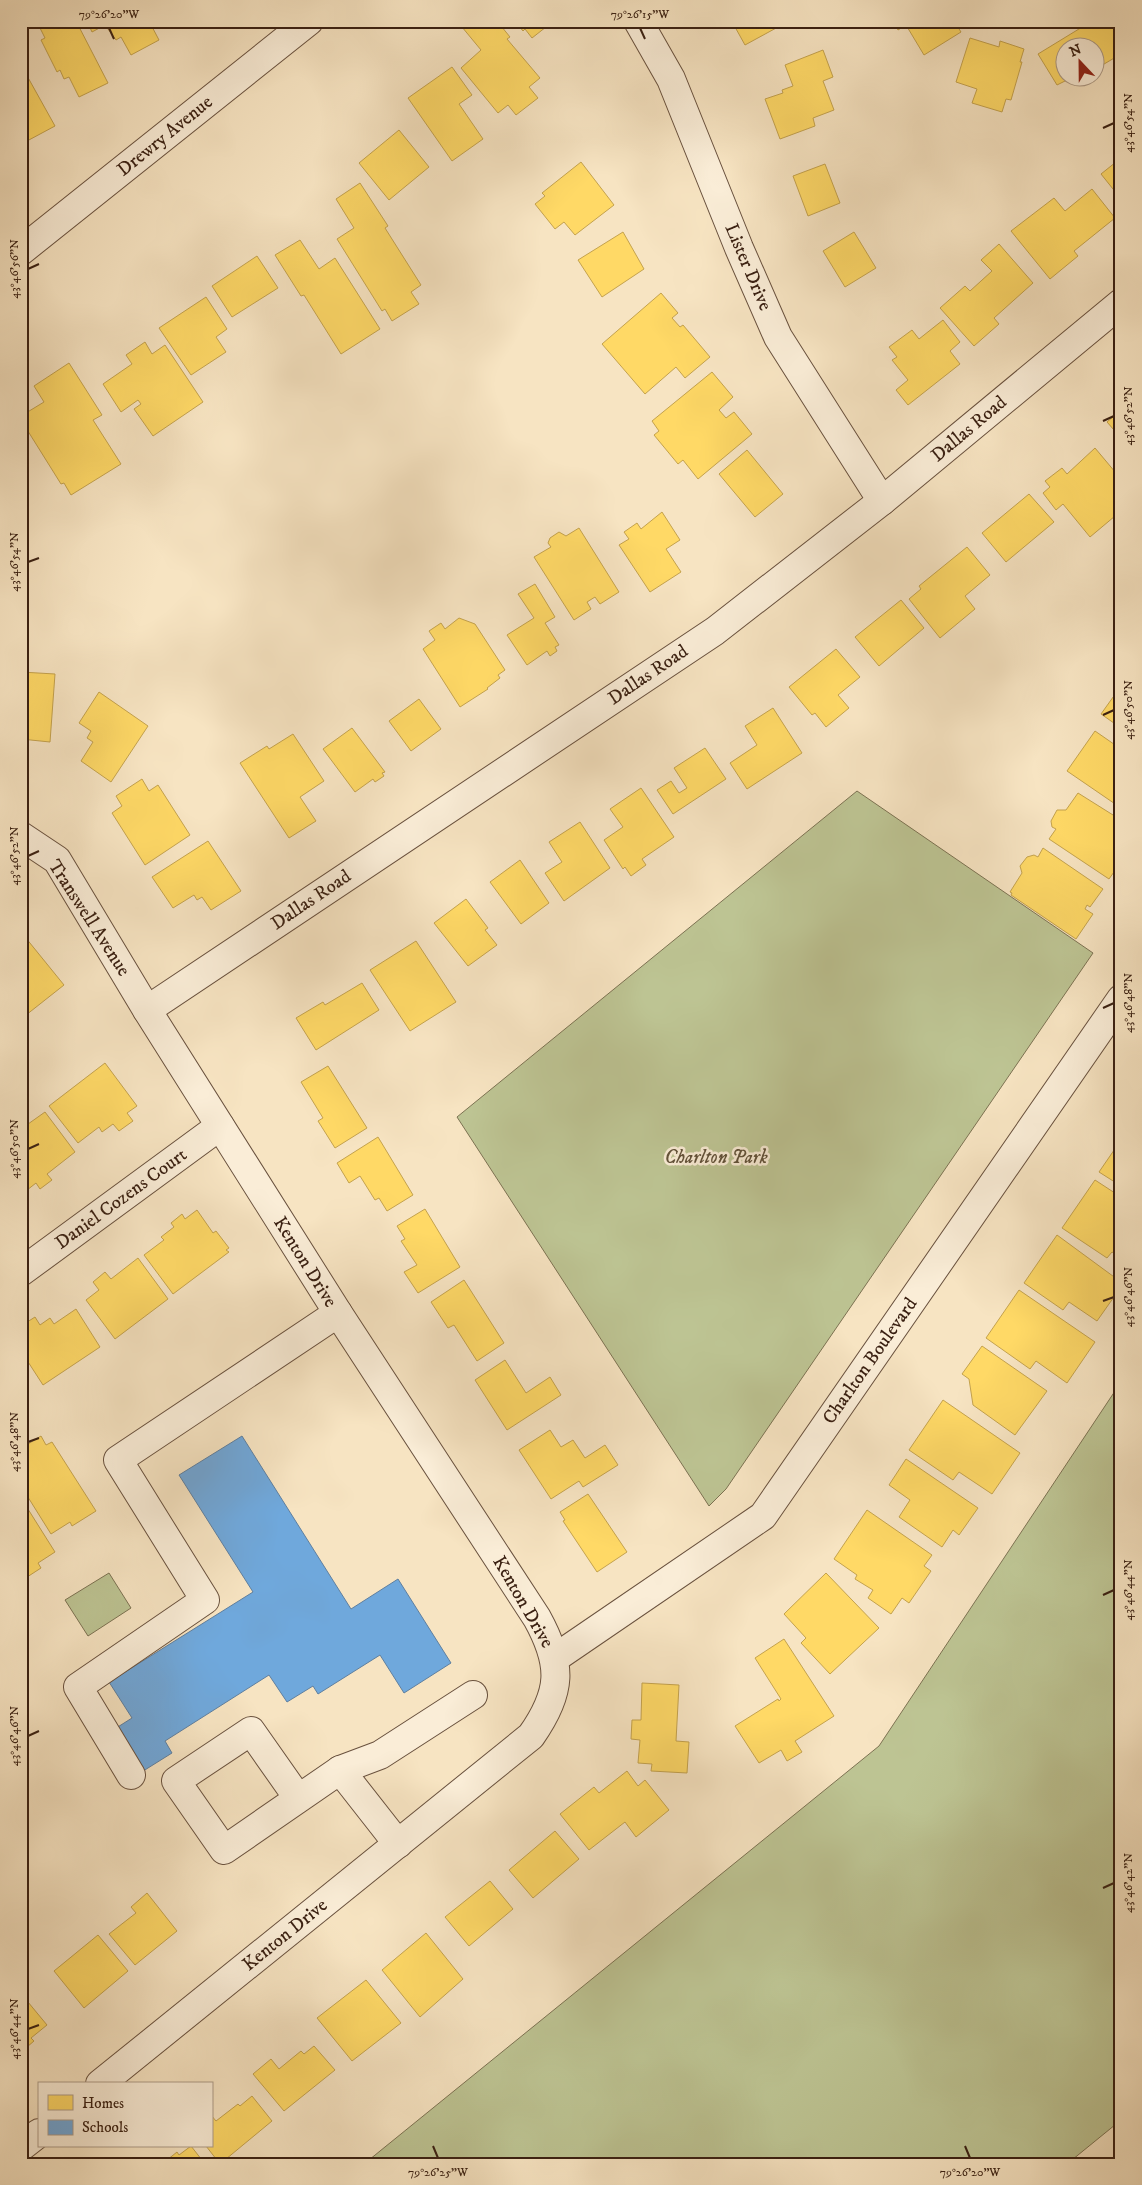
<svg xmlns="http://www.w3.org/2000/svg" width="1142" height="2185" viewBox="0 0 1142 2185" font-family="'IM FELL DW Pica',serif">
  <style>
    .green { fill: #bdc493; stroke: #7c7252 }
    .homes { fill: #ffd966; stroke: #c4a24d }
    .schools { fill: #6fa8dc; stroke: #5f7f9f }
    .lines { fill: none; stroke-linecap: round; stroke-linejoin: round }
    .minor-casing { stroke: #69513e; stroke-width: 30 }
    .minor { stroke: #faedd7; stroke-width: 28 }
    .ticks { fill: none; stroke: #3a2012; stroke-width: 2 }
    .labels { text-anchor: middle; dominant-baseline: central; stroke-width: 5; stroke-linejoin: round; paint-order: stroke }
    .street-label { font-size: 19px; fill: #3a2012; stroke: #faedd7 }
    .park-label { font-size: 19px; font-style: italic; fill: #615139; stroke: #faedd7 }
    .neatline { fill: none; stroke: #3a2012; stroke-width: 2 }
    .ticks-label { font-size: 12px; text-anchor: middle; fill: #3a2012 }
  </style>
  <rect width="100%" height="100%" fill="#f7e4c2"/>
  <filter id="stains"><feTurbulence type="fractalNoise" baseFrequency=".004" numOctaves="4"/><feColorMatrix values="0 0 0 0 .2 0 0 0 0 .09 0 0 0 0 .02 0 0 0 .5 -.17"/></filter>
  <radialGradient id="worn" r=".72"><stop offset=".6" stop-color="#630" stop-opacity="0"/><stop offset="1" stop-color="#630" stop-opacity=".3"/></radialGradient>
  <!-- green -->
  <g class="green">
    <polygon points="857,791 1093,953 726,1489 709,1506 457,1117"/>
    <polygon points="1121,1382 1121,2120 1067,2164 364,2164 879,1746"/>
    <polygon points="109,1573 131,1608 88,1636 65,1600"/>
  </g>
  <!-- homes -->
  <g class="homes">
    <polygon points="48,21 60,21 63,28 76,21 108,83 79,97 69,77 64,79 60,70 57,72 41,40 45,38 39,26"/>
    <polygon points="87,21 149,21 159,40 131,55 121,37 116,40 105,25 92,32"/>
    <polygon points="457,21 497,21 510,37 507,39 540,78 529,87 538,98 516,115 508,105 498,113 461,68 481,50"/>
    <polygon points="515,21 542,21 546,27 532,38 525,29 523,31"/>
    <polygon points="735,21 789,21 745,45 735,27 737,26"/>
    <polygon points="893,21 954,21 961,32 924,55 906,25 898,30"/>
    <polygon points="1092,21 1121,21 1121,54 1094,70 1094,48 1064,48 1064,78 1071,78 1057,85 1038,54"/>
    <polygon points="970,38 999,47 1000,41 1024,49 1020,62 1022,62 1011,100 1006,99 1002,112 972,103 977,89 956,82"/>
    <polygon points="823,50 833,77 823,81 834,110 813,118 815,126 780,139 765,99 783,93 782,90 793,86 785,65"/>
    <polygon points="21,65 55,126 27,141 21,131"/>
    <polygon points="452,67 472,95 459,104 483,139 452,161 408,98"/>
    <polygon points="399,130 429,167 389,200 359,163"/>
    <polygon points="1121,158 1121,199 1101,174"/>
    <polygon points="581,162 614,205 575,235 564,222 555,229 535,204 545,196 542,193"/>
    <polygon points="825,164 840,203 808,216 793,176"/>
    <polygon points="360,183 388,226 385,228 421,285 411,292 419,304 392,321 385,309 382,311 337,239 354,228 336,199"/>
    <polygon points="1092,189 1115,218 1074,251 1078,256 1050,279 1011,231 1054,198 1065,211"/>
    <polygon points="623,232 644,269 602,297 578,260"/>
    <polygon points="854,232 876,268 845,287 823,251"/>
    <polygon points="300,240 319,269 335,258 380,329 341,354 304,295 301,296 275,255"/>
    <polygon points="999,244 1033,283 994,318 999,324 974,346 940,308 965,286 970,291 992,271 981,260"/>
    <polygon points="257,256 278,288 232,317 212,286"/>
    <polygon points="661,293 678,313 672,318 680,327 683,325 710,357 685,378 676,367 645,394 602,344"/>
    <polygon points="206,297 227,329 216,337 226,352 191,375 159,328"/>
    <polygon points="943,320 960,342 950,351 960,364 908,405 896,390 908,380 892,360 897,357 889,347 912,330 919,339"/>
    <polygon points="145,342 152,354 165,345 203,402 153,436 134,409 141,404 138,400 121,412 103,384 132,364 126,355"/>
    <polygon points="69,363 102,415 93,420 121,464 71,495 64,483 61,484 21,420 21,416 44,402 34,386"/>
    <polygon points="712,372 733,397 719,410 726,418 734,412 752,434 698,479 683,460 678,464 654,435 659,431 652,421"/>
    <polygon points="1121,410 1121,438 1107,422"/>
    <polygon points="1095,448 1121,479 1121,511 1090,537 1063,504 1056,510 1043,493 1050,487 1045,481 1062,468 1067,474"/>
    <polygon points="747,450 783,494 755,517 719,474"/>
    <polygon points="1029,494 1054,522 1006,562 982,533"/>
    <polygon points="662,512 680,540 666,549 681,572 650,592 619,545 629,539 624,532 637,523 641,529"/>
    <polygon points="579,528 619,592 600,604 595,597 587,602 591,609 574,620 534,557 551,547 548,543 550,538 559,532 566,536"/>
    <polygon points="967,547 990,575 965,596 975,609 940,638 909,599 921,589 919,586"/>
    <polygon points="535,584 555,617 545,623 559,645 555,647 557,651 550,656 547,651 527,665 507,635 534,618 518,594"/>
    <polygon points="901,600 924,628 879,666 855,637"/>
    <polygon points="459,618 475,624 505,670 498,675 500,678 487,688 488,689 460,707 423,649 435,640 429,631 441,623 445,629"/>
    <polygon points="836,649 860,677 838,695 849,708 826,727 815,713 812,715 789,687"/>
    <polygon points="21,672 55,674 50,742 21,739"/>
    <polygon points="1121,686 1121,728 1101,714"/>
    <polygon points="99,692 148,726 111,782 81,761 93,742 87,738 91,731 79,723"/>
    <polygon points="419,699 441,729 411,751 389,721"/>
    <polygon points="773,708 802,753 747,789 730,763 757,745 745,726"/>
    <polygon points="352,728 385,772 382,773 384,776 375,782 373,779 355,792 323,749"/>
    <polygon points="1095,731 1121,749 1121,808 1067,771"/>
    <polygon points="293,734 324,781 300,797 316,821 289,838 240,763 267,746 269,749"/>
    <polygon points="705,748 726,779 673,814 657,790 671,781 679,793 687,788 674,768"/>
    <polygon points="142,779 149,791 158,785 190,835 145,865 112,813 122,806 116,796"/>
    <polygon points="641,788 674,837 642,859 646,865 631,876 625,867 623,869 604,840 623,827 610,809"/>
    <polygon points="1078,793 1121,820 1121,857 1119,860 1121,862 1109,879 1049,839 1056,829 1052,827 1051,821 1057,810 1066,810"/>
    <polygon points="580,822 610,868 564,901 545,873 562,862 549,842"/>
    <polygon points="208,841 241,891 211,910 202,897 197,900 194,895 173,908 152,877"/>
    <polygon points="1043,848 1103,889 1090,907 1087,905 1085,909 1093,914 1076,939 1011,895 1012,893 1010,892 1022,873 1020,866 1027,857 1034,855 1038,857"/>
    <polygon points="520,860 549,903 521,924 490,882"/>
    <polygon points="466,899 488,928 485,930 497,945 468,966 434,923"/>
    <polygon points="21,932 64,985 21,1019"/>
    <polygon points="416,941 456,1002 410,1031 370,970"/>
    <polygon points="362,983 379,1010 316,1050 296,1018 323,1002 325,1005"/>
    <polygon points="105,1063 137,1106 127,1113 133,1121 119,1131 113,1124 102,1132 99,1127 78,1143 49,1106"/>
    <polygon points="328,1066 367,1128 335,1148 318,1121 323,1118 301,1082"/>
    <polygon points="45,1112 75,1152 47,1174 52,1180 40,1189 36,1183 22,1194 21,1129"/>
    <polygon points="378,1137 413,1195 387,1211 379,1198 375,1200 360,1176 349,1183 337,1163"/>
    <polygon points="1121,1140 1121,1186 1099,1172"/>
    <polygon points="1095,1180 1121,1197 1121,1258 1112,1252 1107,1258 1062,1228"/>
    <polygon points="425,1209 460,1267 418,1293 404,1272 417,1265 401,1241 405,1239 397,1226"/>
    <polygon points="197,1210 213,1233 216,1231 229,1248 226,1250 229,1252 173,1294 144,1255 164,1240 161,1237 174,1227 171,1223 182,1214 185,1219"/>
    <polygon points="1057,1235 1121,1282 1121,1287 1097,1321 1069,1302 1063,1310 1024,1283"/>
    <polygon points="138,1258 168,1299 115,1339 86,1300 99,1290 93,1282 105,1272 111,1279"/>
    <polygon points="464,1280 504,1343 477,1361 454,1325 448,1328 431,1302"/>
    <polygon points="1019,1290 1095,1342 1067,1383 1036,1361 1030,1369 986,1338"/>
    <polygon points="76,1309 100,1347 43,1385 21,1351 21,1338 25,1335 21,1326 35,1317 40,1325 50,1318 54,1324"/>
    <polygon points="982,1346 1047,1391 1015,1435 973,1405 969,1379 962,1374"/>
    <polygon points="505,1360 526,1393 550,1377 561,1395 507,1430 475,1380"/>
    <polygon points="943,1400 1020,1453 992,1494 959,1472 953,1480 909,1450"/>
    <polygon points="550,1430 561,1447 573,1440 585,1458 605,1445 618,1465 583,1487 579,1481 551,1499 519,1450"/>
    <polygon points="41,1436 46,1445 52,1442 96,1511 72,1526 70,1522 51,1534 21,1486 21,1454 28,1450 25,1446"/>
    <polygon points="906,1459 978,1508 959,1535 953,1530 942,1547 899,1517 910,1500 889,1485"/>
    <polygon points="588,1494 627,1552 597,1572 563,1521 565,1520 560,1512"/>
    <polygon points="21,1498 55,1552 38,1563 41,1568 21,1581"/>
    <polygon points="867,1510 932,1555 924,1566 931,1571 909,1603 902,1598 891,1614 868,1598 873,1590 855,1579 857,1575 834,1559"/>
    <polygon points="826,1573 879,1628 830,1674 801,1643 806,1638 784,1614"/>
    <polygon points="784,1639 834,1716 795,1741 802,1752 787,1761 781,1750 759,1763 735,1726 778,1699 779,1701 781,1699 755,1658"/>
    <polygon points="642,1683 679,1685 676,1741 689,1742 687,1773 651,1771 652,1764 638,1763 640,1740 631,1739 632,1720 641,1720"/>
    <polygon points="627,1771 638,1786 645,1780 669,1810 636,1837 625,1822 589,1850 560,1814 594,1787 599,1793"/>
    <polygon points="555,1831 579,1859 533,1898 509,1870"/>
    <polygon points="490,1881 513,1909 469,1946 445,1917"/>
    <polygon points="147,1893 177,1931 135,1965 109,1934 136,1913 131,1907"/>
    <polygon points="426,1933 463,1979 420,2017 382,1970"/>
    <polygon points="98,1935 128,1971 84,2008 54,1971"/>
    <polygon points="366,1980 401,2023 352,2061 317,2018"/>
    <polygon points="23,1996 47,2025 31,2038 34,2041 27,2047 25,2043 21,2046 21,1998"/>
    <polygon points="314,2046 335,2070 284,2111 253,2074 271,2059 279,2069 301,2051 304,2054"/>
    <polygon points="252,2096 272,2121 220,2164 206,2146 211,2146 211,2115 216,2121 238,2104 240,2106"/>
    <polygon points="191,2146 205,2164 162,2164 177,2152 179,2155"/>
  </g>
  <!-- schools -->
  <polygon class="schools" points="242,1436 351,1609 398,1579 451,1663 404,1693 380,1655 318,1694 313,1686 287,1702 269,1675 165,1741 172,1753 140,1773 113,1730 132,1718 109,1682 253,1592 179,1475"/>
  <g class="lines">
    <!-- minor casing -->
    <g class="minor-casing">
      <g id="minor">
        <polyline points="638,21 671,79 739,248 778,337 882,501"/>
        <polyline points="21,251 309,21"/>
        <path d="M21 836 57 860 147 1010 338 1313 537 1618C563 1665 562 1692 531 1736L100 2084"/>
        <polyline points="147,1010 715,631 882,501 1121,303"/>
        <polyline points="21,1272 220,1126"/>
        <polyline points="555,1658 763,1516 1121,999"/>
        <polyline points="340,1770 380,1755 473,1695"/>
        <polyline points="131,1775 78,1687 205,1600 118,1460 338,1313"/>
        <polyline points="298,1798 251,1731 176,1781 224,1850 340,1770 398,1844"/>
        <polyline points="21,2147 39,2133"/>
      </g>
    </g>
    <!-- minor -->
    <use href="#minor" class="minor"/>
  </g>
  <!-- ticks -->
  <path class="ticks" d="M109 28 114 39M640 28 645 39M1103 128 1114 123M28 269 39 264M1103 421 1114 416M28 562 39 558M1103 715 1114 710M28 856 39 851M1103 1008 1114 1003M28 1149 39 1144M1103 1301 1114 1297M28 1442 39 1438M1103 1595 1114 1590M28 1736 39 1731M1103 1888 1114 1883M28 2029 39 2025M433 2146 438 2158M965 2146 970 2158"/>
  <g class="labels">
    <!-- street labels -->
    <g class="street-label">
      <text transform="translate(165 136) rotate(-39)">Drewry Avenue</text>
      <text transform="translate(748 267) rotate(67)">Lister Drive</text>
      <text transform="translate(969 429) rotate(-40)">Dallas Road</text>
      <text transform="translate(648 675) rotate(-34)">Dallas Road</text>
      <text transform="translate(311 900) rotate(-34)">Dallas Road</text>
      <text transform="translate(89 918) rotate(57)">Transwell Avenue</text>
      <text transform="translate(121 1199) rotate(-36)">Daniel Cozens Court</text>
      <text transform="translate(305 1262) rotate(58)">Kenton Drive</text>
      <text transform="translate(870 1361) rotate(-55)">Charlton Boulevard</text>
      <text transform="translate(523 1602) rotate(60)">Kenton Drive</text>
      <text transform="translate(285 1935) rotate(-39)">Kenton Drive</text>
    </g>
    <!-- park labels -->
    <g class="park-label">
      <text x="716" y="1157">Charlton Park</text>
    </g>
  </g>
  <!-- margin -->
  <rect width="1142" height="2185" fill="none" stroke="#f7e4c2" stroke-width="55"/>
  <!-- legend -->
  <rect x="38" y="2082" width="175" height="65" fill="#faedd7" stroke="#ad9b88"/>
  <rect x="48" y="2095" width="25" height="15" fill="#ffd966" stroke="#ad9b88"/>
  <text x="82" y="2108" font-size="15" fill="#3a2012">Homes</text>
  <rect x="48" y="2120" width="25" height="15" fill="#6fa8dc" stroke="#ad9b88"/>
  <text x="82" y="2132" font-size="15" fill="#3a2012">Schools</text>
  <!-- north arrow -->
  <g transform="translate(1080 62) rotate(338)"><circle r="24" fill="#faedd7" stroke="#ad9b88"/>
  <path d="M0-4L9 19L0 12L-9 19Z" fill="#8f2418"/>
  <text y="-8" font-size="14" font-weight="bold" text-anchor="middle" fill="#3a2012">N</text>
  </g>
  <rect x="28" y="28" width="1086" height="2130" class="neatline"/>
  <g class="ticks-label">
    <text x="109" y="18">79°26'20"W</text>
    <text x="640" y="18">79°26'15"W</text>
    <text transform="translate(1128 123) rotate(-90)" y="4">43°46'54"N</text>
    <text transform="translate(14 269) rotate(-90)" y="4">43°46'56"N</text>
    <text transform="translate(1128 416) rotate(-90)" y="4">43°46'52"N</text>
    <text transform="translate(14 562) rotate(-90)" y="4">43°46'54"N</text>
    <text transform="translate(1128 710) rotate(-90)" y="4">43°46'50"N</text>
    <text transform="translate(14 856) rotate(-90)" y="4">43°46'52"N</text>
    <text transform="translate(1128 1003) rotate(-90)" y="4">43°46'48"N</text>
    <text transform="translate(14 1149) rotate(-90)" y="4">43°46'50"N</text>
    <text transform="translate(1128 1297) rotate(-90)" y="4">43°46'46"N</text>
    <text transform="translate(14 1442) rotate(-90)" y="4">43°46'48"N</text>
    <text transform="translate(1128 1590) rotate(-90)" y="4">43°46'44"N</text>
    <text transform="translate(14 1736) rotate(-90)" y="4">43°46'46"N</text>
    <text transform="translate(1128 1883) rotate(-90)" y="4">43°46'42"N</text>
    <text transform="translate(14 2029) rotate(-90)" y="4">43°46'44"N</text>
    <text x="438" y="2176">79°26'25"W</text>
    <text x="970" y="2176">79°26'20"W</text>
  </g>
  <rect width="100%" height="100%" filter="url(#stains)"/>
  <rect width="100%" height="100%" fill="url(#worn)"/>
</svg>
